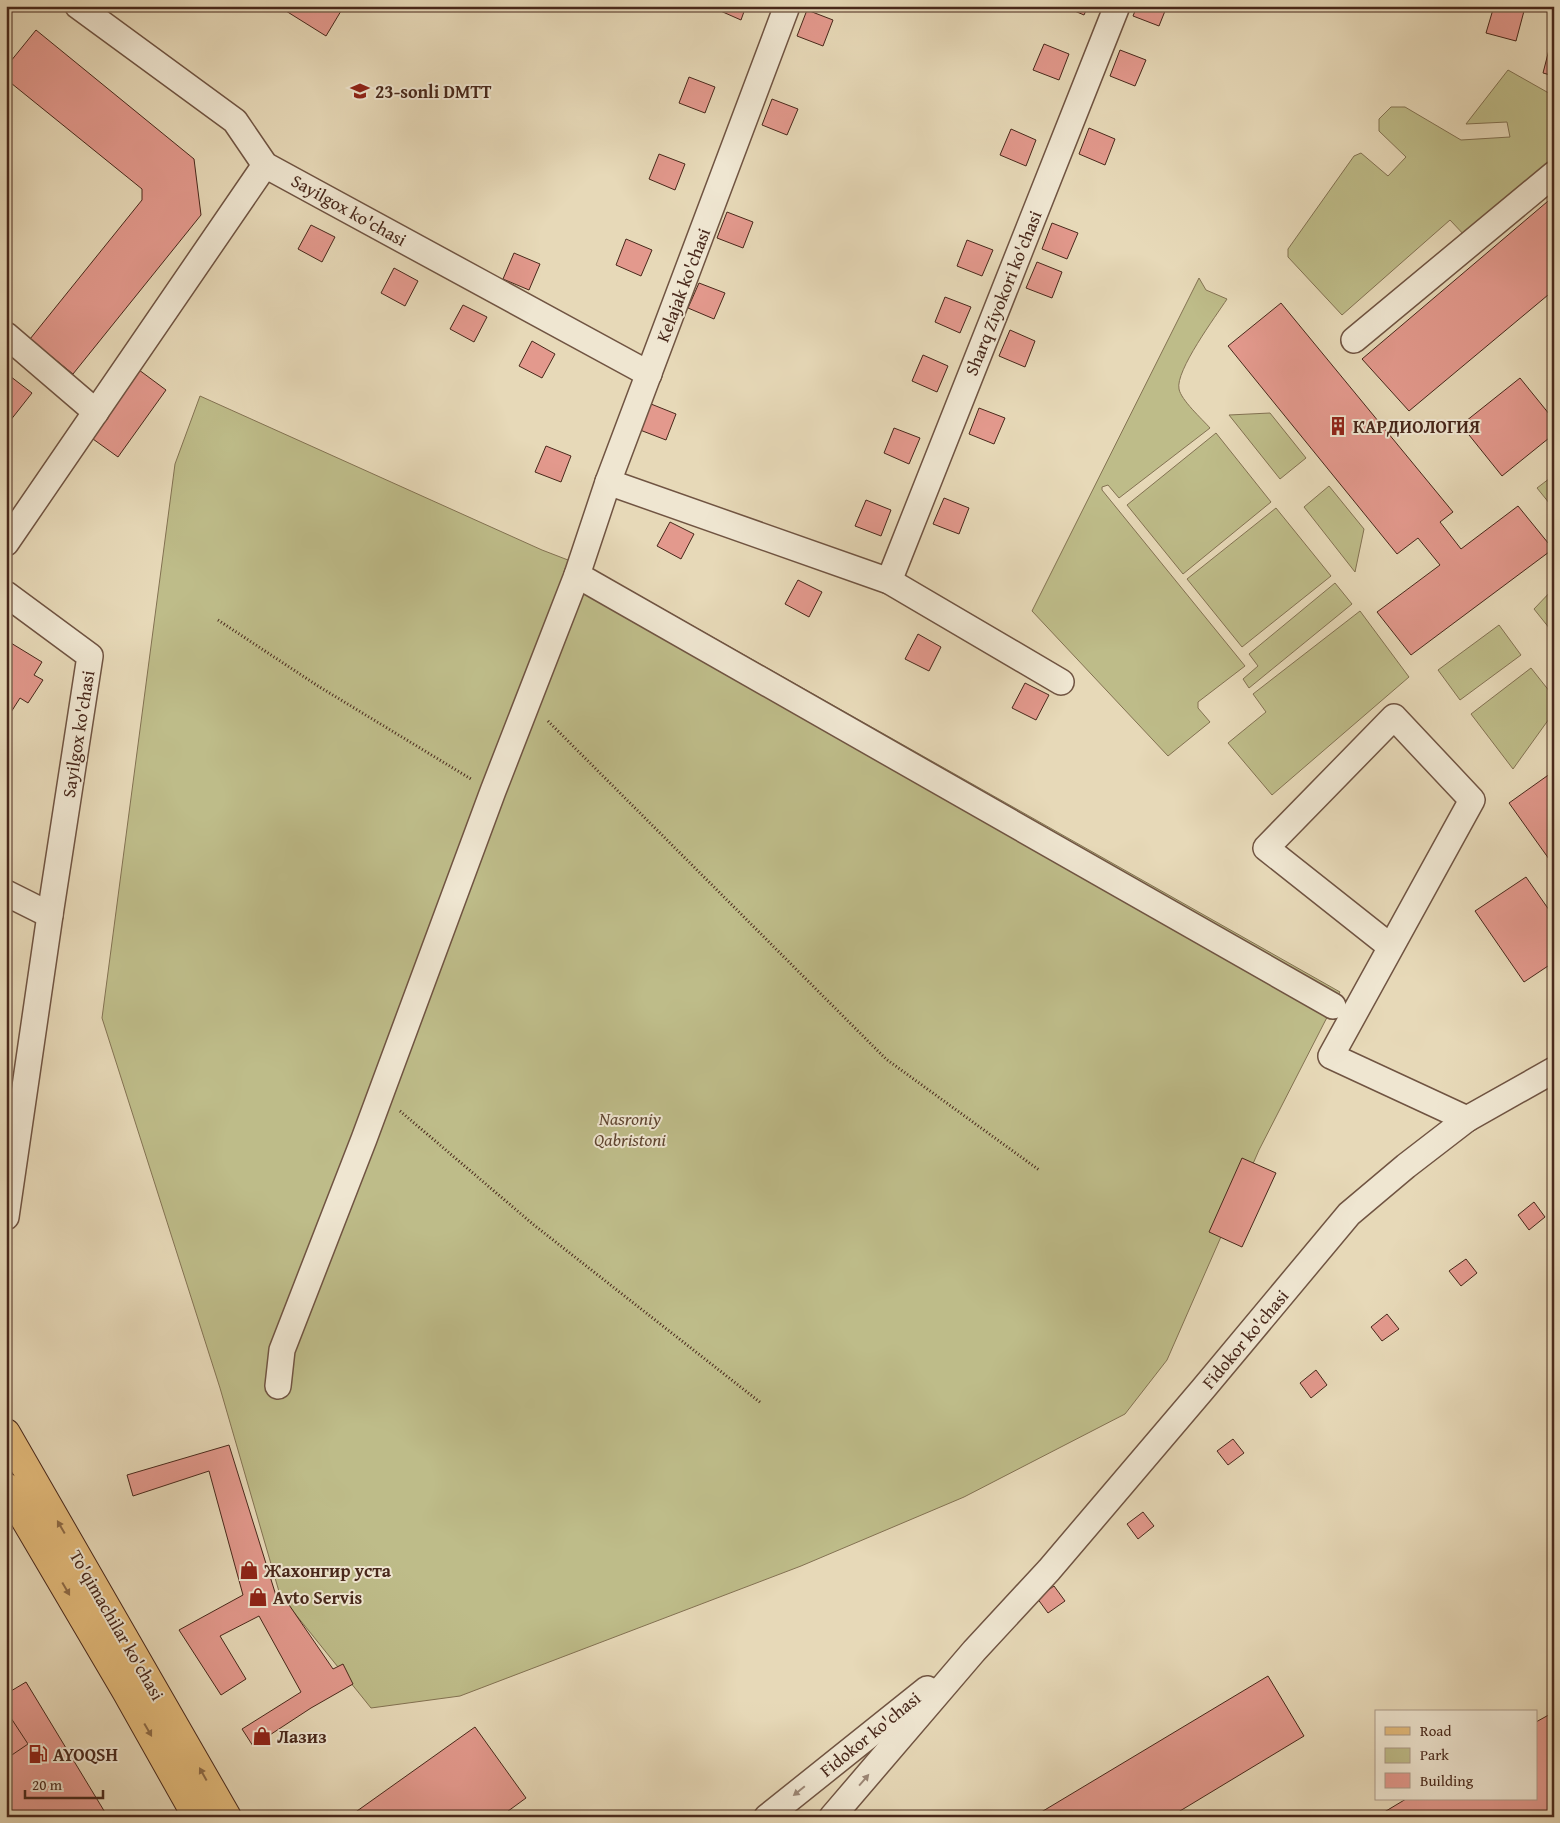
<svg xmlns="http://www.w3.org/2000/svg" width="1560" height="1823" viewBox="0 0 1560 1823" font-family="'Gentium Book Plus',serif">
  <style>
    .green { fill: #bebc89; stroke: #837252 }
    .building { fill: #e3998d; stroke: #48281b }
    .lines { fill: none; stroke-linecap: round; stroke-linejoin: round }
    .minor-casing { stroke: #705442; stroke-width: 28 }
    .major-casing { stroke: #48281b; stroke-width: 30 }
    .path { stroke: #48281b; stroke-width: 3; stroke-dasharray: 1 2.5; stroke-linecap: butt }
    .minor { stroke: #efe6d1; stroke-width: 25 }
    .major { stroke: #e4bc7c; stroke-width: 28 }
    .oneway { fill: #8e6b47 }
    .oneway2 { fill: #9c8776 }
    .labels { text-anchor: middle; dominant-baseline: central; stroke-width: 4; stroke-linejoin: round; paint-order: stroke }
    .poi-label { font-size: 18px; font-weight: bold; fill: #48281b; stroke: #efe6d1; text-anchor: start }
    .street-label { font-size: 18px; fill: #48281b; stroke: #efe6d1 }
    .park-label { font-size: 18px; font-style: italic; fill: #604631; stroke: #efe6d1 }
  </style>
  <rect width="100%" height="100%" fill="#e7d9b8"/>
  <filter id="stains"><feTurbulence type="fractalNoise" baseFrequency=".004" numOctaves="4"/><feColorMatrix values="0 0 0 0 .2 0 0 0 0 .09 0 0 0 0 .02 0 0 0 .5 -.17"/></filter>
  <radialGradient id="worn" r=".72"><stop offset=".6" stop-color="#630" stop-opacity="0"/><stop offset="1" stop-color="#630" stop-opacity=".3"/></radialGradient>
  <!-- green -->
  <g class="green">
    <polygon points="1508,70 1554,96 1554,163 1467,238 1450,220 1342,315 1288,257 1288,249 1354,156 1361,153 1388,176 1406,157 1379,131 1379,119 1391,107 1405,107 1461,140 1510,137 1507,122 1466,124"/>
    <path d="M1199 278 1206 290 1227 299C1216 316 1175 371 1179 389 1181 400 1202 419 1210 428L1119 498 1108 485 1102 487V490L1245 666 1198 702V708L1210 722 1168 756 1032 611Z"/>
    <polygon points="200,396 542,550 581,565 633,592 1340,992 1259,1150 1167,1360 1125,1414 964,1497 801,1566 460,1696 371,1708 280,1595 220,1388 102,1018 175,464"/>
    <polygon points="1270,413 1306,458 1280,479 1229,415"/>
    <polygon points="1216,433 1271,502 1183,574 1127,505"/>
    <polygon points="1554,475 1554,509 1537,488"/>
    <polygon points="1329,486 1364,529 1355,572 1304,507"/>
    <polygon points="1276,508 1331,576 1242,647 1187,579"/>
    <polygon points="1335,583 1352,604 1249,688 1243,679 1258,666 1249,654"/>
    <polygon points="1554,588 1554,634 1534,609"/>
    <polygon points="1360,611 1409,677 1272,795 1228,743 1266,712 1253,694"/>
    <polygon points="1499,625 1521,655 1460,700 1438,670"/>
    <polygon points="1531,668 1554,697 1554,712 1513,769 1471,714"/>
  </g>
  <!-- building -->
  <g class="building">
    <polygon points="278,6 344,6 326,36"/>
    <polygon points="717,6 746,6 741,20 716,9"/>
    <polygon points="1063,6 1088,6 1084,15"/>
    <polygon points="1137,6 1167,6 1159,26 1133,16"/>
    <polygon points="1494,6 1505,6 1524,11 1516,41 1486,33"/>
    <polygon points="807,10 833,20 823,46 797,36"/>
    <polygon points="36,30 194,159 201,215 73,374 30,339 142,200 142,189 6,79 6,67"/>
    <polygon points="1552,38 1554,38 1554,76 1543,73"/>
    <polygon points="1044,44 1069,54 1059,80 1033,70"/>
    <polygon points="1120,50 1146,60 1135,86 1110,76"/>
    <polygon points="689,77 715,87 705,113 679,103"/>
    <polygon points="772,99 798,109 787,135 762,125"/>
    <polygon points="1089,128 1115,139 1105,165 1079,154"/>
    <polygon points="1011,129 1036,140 1026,166 1000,155"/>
    <polygon points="659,154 685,164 675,190 649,179"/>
    <polygon points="1554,196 1554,290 1409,411 1362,359"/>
    <polygon points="727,212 753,222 743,248 717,238"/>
    <polygon points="1052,223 1078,233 1067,259 1042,249"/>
    <polygon points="311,225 335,237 322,262 298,249"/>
    <polygon points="626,239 652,250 641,276 616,265"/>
    <polygon points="967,240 993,250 982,276 957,266"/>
    <polygon points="514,253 540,264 529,290 503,279"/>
    <polygon points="1037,262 1062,272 1052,298 1026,288"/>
    <polygon points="394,268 418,281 405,306 381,293"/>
    <polygon points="699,283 725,293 714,319 688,308"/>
    <polygon points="945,297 971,307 960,333 935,322"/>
    <polygon points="1281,303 1453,512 1440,522 1461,549 1518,506 1553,549 1411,655 1377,612 1440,565 1418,538 1397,554 1228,346"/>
    <polygon points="463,305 487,317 474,342 450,329"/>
    <polygon points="1010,330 1035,341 1025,367 999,356"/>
    <polygon points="532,341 555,354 542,378 519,366"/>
    <polygon points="923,355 948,366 937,392 912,381"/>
    <polygon points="135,367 166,390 118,457 86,434"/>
    <polygon points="6,373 32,393 6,426"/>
    <polygon points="1520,378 1554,420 1554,434 1502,476 1461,425"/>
    <polygon points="651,404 676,414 666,440 640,430"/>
    <polygon points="979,408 1005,418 994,444 969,434"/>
    <polygon points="894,428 920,438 909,464 884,453"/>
    <polygon points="546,446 571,456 561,482 535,472"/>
    <polygon points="944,498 969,508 959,534 933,524"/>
    <polygon points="866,500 891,510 881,536 855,526"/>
    <polygon points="670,522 694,534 681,559 657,546"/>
    <polygon points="798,580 822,592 809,617 785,604"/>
    <polygon points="918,634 941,647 929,671 905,659"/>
    <polygon points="6,640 42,662 34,675 43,680 28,703 20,698 6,720"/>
    <polygon points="1025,683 1049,695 1036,720 1012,708"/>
    <polygon points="1554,771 1554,866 1509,803"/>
    <polygon points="1526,877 1554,917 1554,962 1524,982 1475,911"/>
    <polygon points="1242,1158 1276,1173 1242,1247 1209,1232"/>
    <polygon points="1534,1202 1545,1217 1529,1230 1518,1215"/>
    <polygon points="1466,1259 1477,1273 1461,1286 1449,1271"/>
    <polygon points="1387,1314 1399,1329 1382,1341 1371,1327"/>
    <polygon points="1316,1370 1327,1385 1311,1398 1300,1383"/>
    <polygon points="1233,1439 1244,1453 1228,1465 1217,1451"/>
    <polygon points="229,1445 278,1602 285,1599 333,1669 343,1664 353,1684 311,1708 253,1746 242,1729 301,1692 259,1616 220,1636 246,1679 221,1695 179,1630 243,1595 209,1471 133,1496 127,1475"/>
    <polygon points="1143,1512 1154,1526 1138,1539 1127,1524"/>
    <polygon points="1054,1586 1065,1601 1048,1613 1037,1598"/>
    <polygon points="1268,1676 1304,1736 1170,1817 1033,1817"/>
    <polygon points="26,1682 106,1814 102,1817 6,1817 6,1694"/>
    <polygon points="1554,1712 1554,1817 1376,1817 1406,1799 1536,1799 1536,1722"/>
    <polygon points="9,1715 28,1744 6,1759 6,1717"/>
    <polygon points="475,1727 526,1798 500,1817 350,1816"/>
  </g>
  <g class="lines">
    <!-- minor casing -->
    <g class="minor-casing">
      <g id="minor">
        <polyline points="78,6 235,121 265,165 649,374"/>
        <polyline points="6,335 96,412"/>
        <polyline points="1354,340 1554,174"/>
        <polyline points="608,482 889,581 1061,682"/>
        <polyline points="6,543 265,165"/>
        <polyline points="577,575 1333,1006"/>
        <polyline points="889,581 1117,6"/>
        <polyline points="6,594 90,656 50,915 6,1217"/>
        <polyline points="6,893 50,915"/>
        <polyline points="1391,947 1266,848 1394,717 1472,800 1331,1056 1467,1119"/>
        <polyline points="278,1386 282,1350 364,1139 493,791 577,575 608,482 787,6"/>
        <polyline points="767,1817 927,1689"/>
        <polyline points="832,1817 974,1651 1049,1570 1203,1389 1349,1214 1406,1166 1467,1119 1554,1070"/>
      </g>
    </g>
    <!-- major casing -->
    <g class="major-casing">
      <g id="major">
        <polyline points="6,1433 227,1817"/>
        <polyline points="6,1487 126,1691 197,1817"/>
      </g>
    </g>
    <!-- path -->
    <g class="path">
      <polyline points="218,620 318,686 471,779"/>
      <polyline points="548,721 886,1059 1039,1170"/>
      <polyline points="400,1111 534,1225 761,1403"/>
    </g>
    <!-- minor -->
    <use href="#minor" class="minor"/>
    <!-- major -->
    <use href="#major" class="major"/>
  </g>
  <!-- one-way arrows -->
  <defs><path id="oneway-solid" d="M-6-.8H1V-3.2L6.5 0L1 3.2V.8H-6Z" transform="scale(1.25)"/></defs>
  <g class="oneway">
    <use href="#oneway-solid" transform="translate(61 1527) rotate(-120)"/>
    <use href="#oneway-solid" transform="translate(66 1589) rotate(60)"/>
    <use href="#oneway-solid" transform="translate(148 1730) rotate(60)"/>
    <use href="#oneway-solid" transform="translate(203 1774) rotate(-119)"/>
  </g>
  <g class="oneway2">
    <use href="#oneway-solid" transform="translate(864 1780) rotate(-49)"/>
    <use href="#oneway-solid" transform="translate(799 1791) rotate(141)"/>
  </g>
  <!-- icons -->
  <defs>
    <g id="school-bare" transform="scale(1.5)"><path d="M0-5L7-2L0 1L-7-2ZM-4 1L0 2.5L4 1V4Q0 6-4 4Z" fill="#8f2418" stroke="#efe6d1" stroke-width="2.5" paint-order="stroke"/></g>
    <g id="building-bare" transform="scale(1.5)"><path d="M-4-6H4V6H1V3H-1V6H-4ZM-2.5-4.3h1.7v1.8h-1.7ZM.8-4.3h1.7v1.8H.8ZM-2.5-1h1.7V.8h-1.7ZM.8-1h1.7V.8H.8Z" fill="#8f2418" stroke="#efe6d1" stroke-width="2.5" paint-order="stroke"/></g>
    <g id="shop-bare" transform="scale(1.5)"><path d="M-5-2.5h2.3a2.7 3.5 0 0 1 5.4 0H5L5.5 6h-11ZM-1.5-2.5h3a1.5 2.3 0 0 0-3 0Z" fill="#8f2418" stroke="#efe6d1" stroke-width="2.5" paint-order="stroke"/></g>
    <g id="fuel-bare" transform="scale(1.5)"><path d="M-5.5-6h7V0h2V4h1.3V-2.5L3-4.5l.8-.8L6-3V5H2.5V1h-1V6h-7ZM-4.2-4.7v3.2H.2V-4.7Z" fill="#8f2418" stroke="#efe6d1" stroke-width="2.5" paint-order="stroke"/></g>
  </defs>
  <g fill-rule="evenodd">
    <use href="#school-bare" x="360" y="91"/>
    <use href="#building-bare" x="1338" y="426"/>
    <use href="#shop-bare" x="249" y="1570"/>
    <use href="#shop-bare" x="258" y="1597"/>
    <use href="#shop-bare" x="262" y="1736"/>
    <use href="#fuel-bare" x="38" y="1754"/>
  </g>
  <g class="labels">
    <!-- poi labels -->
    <g class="poi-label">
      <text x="375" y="91">23-sonli DMTT</text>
      <text x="1353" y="426">КАРДИОЛОГИЯ</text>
      <text x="264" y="1570">Жахонгир уста</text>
      <text x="273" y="1597">Avto Servis</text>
      <text x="277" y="1736">Лазиз</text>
      <text x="53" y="1754">AYOQSH</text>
    </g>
    <!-- street labels -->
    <g class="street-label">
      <text transform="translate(349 210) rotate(29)">Sayilgox ko'chasi</text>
      <text transform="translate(683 285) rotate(-69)">Kelajak ko'chasi</text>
      <text transform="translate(1003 293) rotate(-68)">Sharq Ziyokori ko'chasi</text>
      <text transform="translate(78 734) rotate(-81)">Sayilgox ko'chasi</text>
      <text transform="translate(1245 1339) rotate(-50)">Fidokor ko'chasi</text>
      <text transform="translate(117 1625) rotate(60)">To'qimachilar ko'chasi</text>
      <text transform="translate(870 1734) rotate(-39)">Fidokor ko'chasi</text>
    </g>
    <!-- park labels -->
    <g class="park-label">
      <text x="630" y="1118">Nasroniy<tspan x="630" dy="21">Qabristoni</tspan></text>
    </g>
  </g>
  <!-- margin -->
  <rect width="1560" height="1823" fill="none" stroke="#e7d9b8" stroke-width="25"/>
  <rect x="8" y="8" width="1545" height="1808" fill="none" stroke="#48281b" stroke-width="2.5"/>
  <rect x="12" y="12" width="1535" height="1798" fill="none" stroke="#48281b"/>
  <!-- legend -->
  <rect x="1375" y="1710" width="162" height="90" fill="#efe6d1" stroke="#ac9a88"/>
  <rect x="1385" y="1727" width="25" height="8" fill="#e4bc7c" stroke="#ac9a88"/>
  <text x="1420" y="1736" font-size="15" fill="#48281b">Road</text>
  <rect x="1385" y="1748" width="25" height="15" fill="#bebc89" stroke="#ac9a88"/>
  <text x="1420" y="1760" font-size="15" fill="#48281b">Park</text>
  <rect x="1385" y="1773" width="25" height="15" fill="#e3998d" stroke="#ac9a88"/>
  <text x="1420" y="1786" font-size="15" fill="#48281b">Building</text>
  <!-- scale -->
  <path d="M25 1790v8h78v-8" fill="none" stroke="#48281b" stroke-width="2.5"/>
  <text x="32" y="1790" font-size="15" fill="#48281b" stroke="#efe6d1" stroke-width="4" paint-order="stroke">20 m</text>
  <rect width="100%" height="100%" filter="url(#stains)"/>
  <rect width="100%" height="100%" fill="url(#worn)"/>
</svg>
